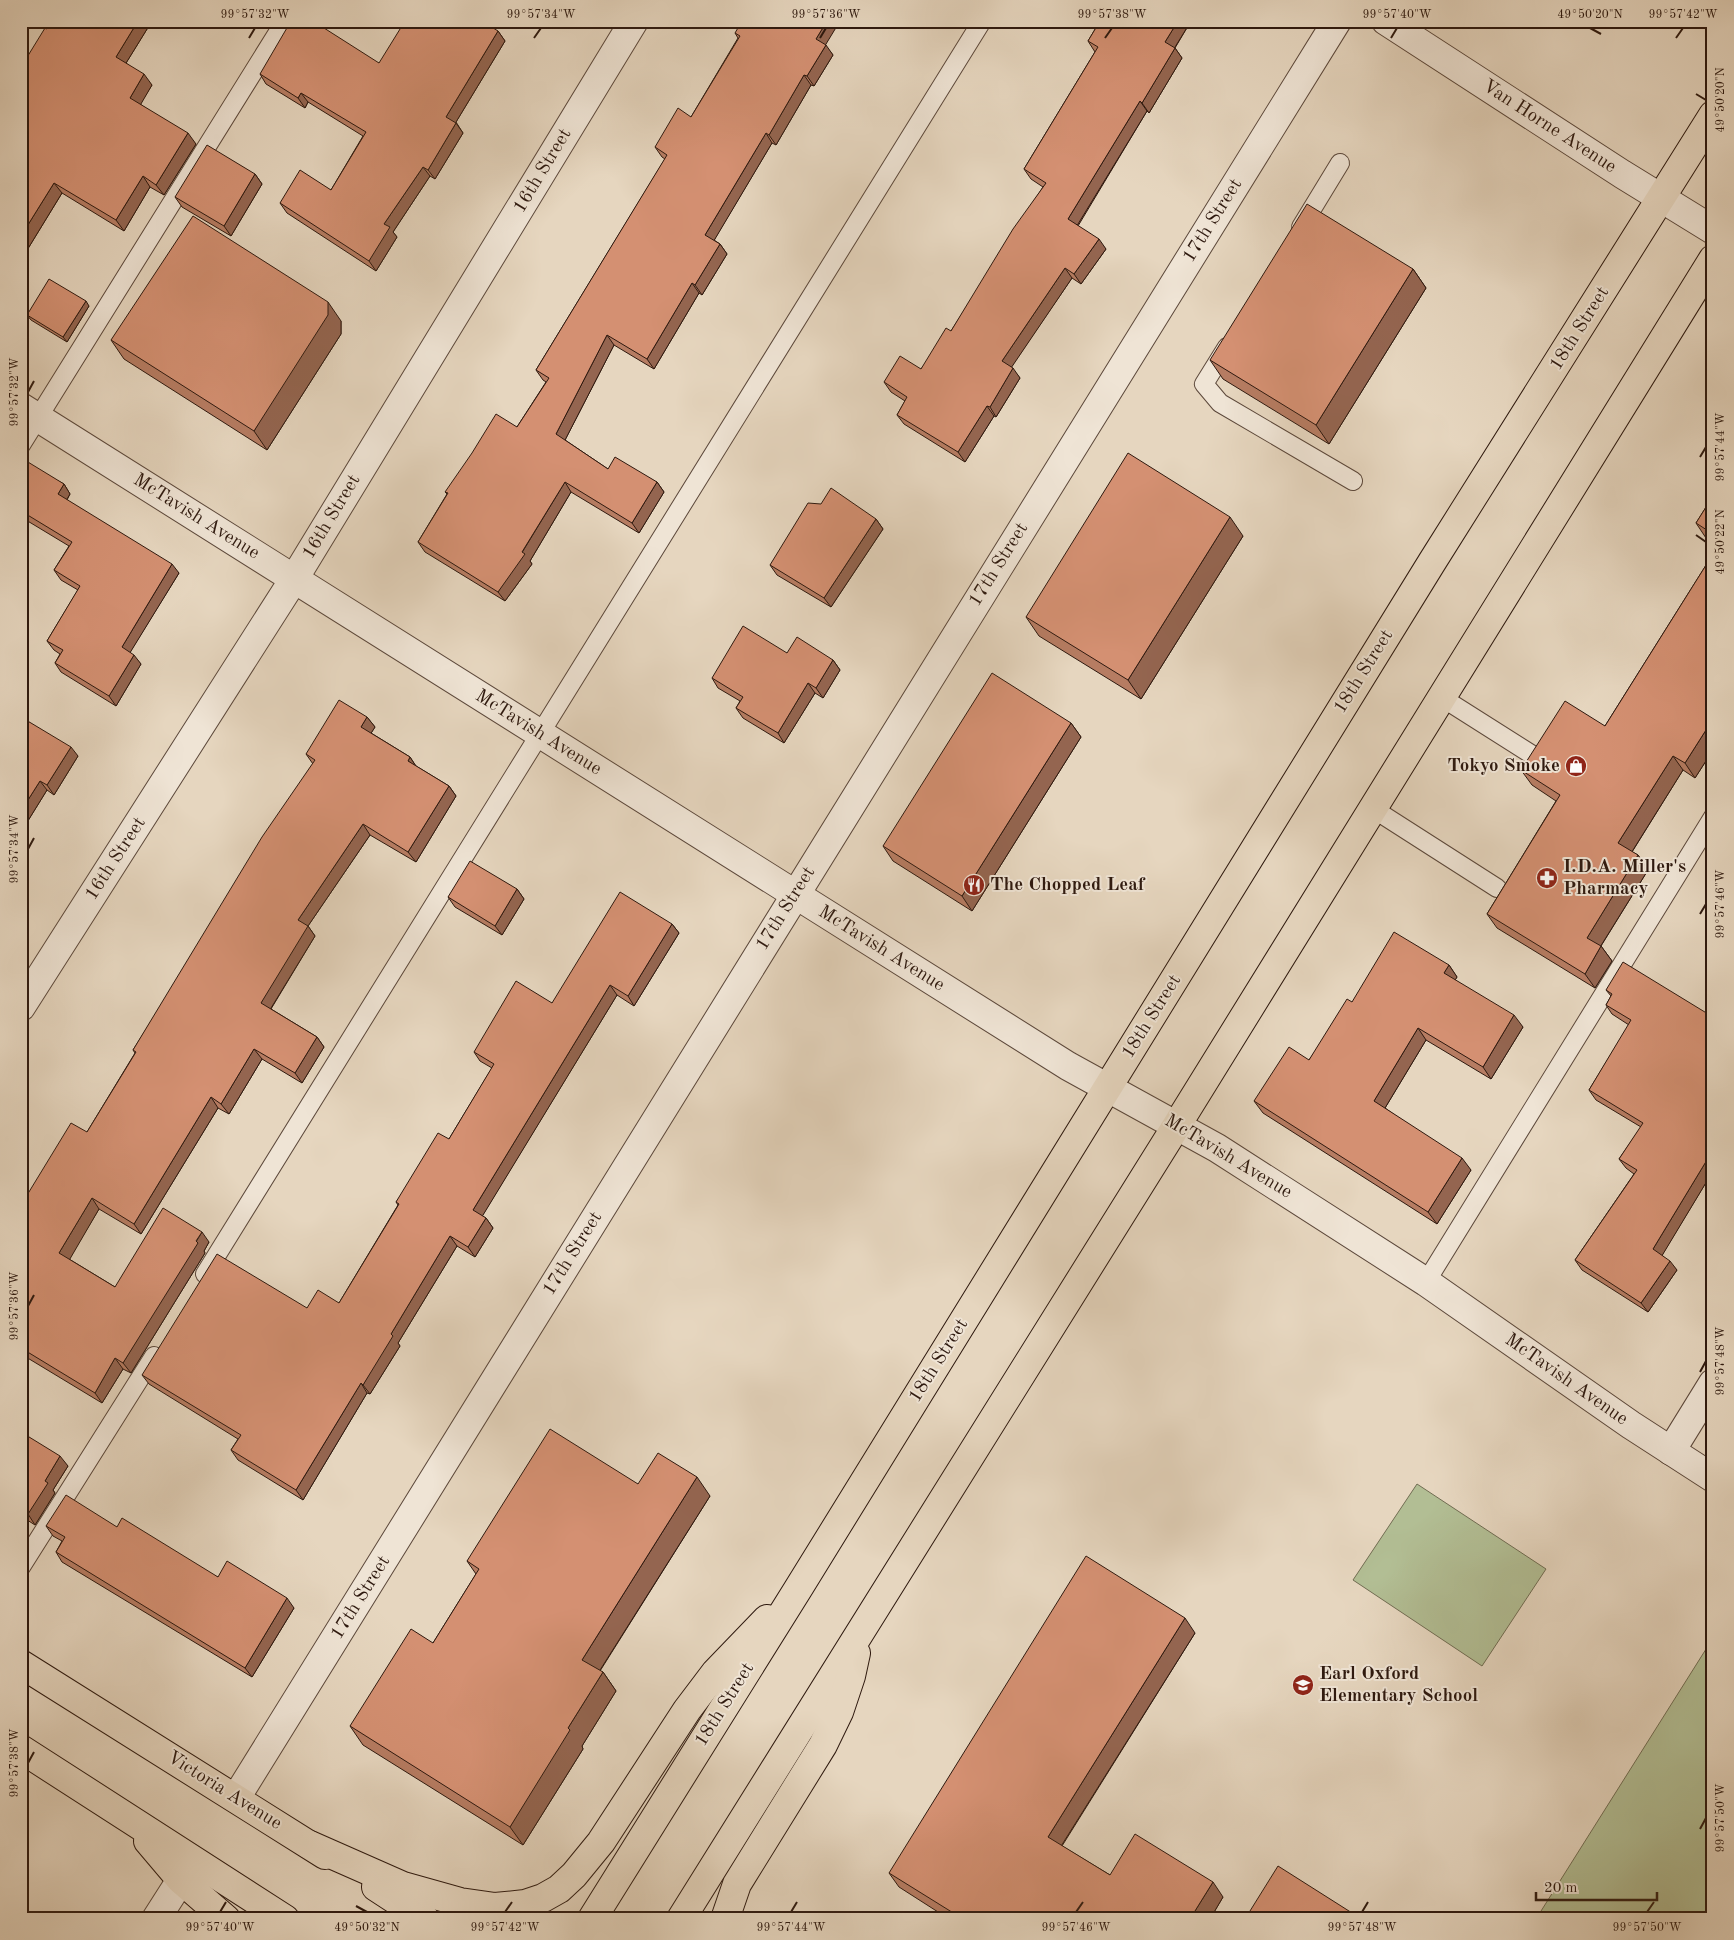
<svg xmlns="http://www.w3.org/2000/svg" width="1734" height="1940" viewBox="0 0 1734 1940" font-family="'Old Standard TT',serif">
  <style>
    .green { fill: #b2be94; stroke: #706c52 }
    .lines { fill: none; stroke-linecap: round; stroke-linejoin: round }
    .lane-casing { stroke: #5c483b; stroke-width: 20 }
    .street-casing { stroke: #5c483b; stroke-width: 30 }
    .primary-casing { stroke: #2e190f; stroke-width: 30 }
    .lane { stroke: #efe4d5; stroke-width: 18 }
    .street { stroke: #efe4d5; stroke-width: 28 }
    .primary { stroke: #e6d6bf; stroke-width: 28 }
    .wall { fill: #b67c62; stroke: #2e190f }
    .shaded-wall { fill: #946550; stroke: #2e190f }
    .building { fill: #d49072; stroke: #2e190f }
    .ticks { fill: none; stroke: #2e190f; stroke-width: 2 }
    .labels { text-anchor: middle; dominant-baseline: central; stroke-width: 4; stroke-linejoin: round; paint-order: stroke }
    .street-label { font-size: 19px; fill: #2e190f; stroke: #efe4d5 }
    .poi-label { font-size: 19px; font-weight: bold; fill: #2e190f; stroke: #efe4d5; text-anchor: start }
    .neatline { fill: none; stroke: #2e190f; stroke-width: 2 }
    .ticks-label { font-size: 12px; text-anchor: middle; fill: #2e190f }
  </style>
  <rect width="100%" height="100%" fill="#e6d6bf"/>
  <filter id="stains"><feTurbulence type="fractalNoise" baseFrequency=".004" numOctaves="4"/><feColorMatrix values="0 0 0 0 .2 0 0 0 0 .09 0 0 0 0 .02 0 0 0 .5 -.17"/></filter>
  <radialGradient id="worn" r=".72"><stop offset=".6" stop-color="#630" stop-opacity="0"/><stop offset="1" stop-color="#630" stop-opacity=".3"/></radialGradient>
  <!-- green -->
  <g class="green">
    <polygon points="1417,1484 1546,1569 1482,1666 1353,1580"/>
    <polygon points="1713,1638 1713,1919 1536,1919"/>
  </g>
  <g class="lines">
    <!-- lane casing -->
    <g class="lane-casing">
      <g id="lane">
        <polyline points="1301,227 1340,163"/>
        <polyline points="1227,347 1204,384 1220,403 1353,481"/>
        <polyline points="21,445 285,21"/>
        <polyline points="1441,697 1531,754"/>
        <polyline points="1372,808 1497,888"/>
        <polyline points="205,1274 982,21"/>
        <polyline points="1426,1282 1713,817"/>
        <polyline points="21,1567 154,1356"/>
      </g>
    </g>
    <!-- street casing -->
    <g class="street-casing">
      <g id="street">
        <polyline points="1386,21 1622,174 1713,230"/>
        <polyline points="21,407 1068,1066 1217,1148 1426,1282 1631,1425 1713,1478"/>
        <polyline points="21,1007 294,579 634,21"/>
        <polyline points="1671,1451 1713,1383"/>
        <polyline points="236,1798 1337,21"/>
        <polyline points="156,1919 193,1861"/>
      </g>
    </g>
    <!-- primary casing -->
    <g class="primary-casing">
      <g id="primary">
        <polyline points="21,1664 325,1855"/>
        <polyline points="21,1749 285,1919"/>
        <polyline points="148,1841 181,1880 226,1919"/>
        <polyline points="310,1845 403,1886 460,1902 495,1907 525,1904 543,1898 559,1889 574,1875 601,1842 687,1710 715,1673 767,1619"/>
        <polyline points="376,1887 425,1919"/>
        <polyline points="592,1919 798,1589 1432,562 1713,115"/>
        <polyline points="681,1919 1177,1125 1713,259"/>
        <polyline points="725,1919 737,1884 823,1745 839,1712 851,1676 856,1653"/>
      </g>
    </g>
    <!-- lane -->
    <use href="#lane" class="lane"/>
    <!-- street -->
    <use href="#street" class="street"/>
    <!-- primary -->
    <use href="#primary" class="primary"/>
  </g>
  <!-- wall -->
  <g class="wall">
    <polygon points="52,21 152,21 126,63 152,85 140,104 196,144 164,195 150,187 124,231 62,193 21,260 21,67"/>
    <polygon points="1100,21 1191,21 1175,48 1182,58 1149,113 1147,111 1078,226 1106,249 1081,284 1072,278 1011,367 1020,378 996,417 994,416 965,462 904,424 897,415 905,401 891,392 884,382 921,369 951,331 1043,187 1031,179 1024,169 1095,52 1088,41"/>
    <polygon points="498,31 505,41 456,122 463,133 435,179 430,176 393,232 397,237 376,271 287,213 280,203 331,190 363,136 308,102 305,108 266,84 260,74 379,63"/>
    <polygon points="735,33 825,45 833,55 814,86 811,85 776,145 772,143 714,240 720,244 727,254 702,295 699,293 654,369 614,345 565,440 608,469 657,482 664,492 639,533 571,492 530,561 532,564 505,601 425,552 418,542 447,494 445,492 517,427 546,382 543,380 536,370 665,159 662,157 655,147 691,117 738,38"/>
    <polygon points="255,174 262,184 231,236 182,207 175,197"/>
    <polygon points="1413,269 1426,288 1329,444 1223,379 1210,360"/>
    <polygon points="89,306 67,342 31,320 27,315"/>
    <polygon points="341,321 341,334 267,450 124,359 111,340"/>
    <polygon points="21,461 64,484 70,494 67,500 179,573 130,652 141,664 116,706 61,672 55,663 60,654 54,650 47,641 78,590 61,580 54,570 69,546 21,517"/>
    <polygon points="1713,496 1713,542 1706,538 1696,523"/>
    <polygon points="876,519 883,529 831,607 777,575 770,565"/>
    <polygon points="1243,536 1141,699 1039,636 1026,617"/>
    <polygon points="1713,554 1713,750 1695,778 1683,770 1632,852 1638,855 1648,870 1601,946 1612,961 1595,988 1497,928 1487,914 1556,801 1532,785 1521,770 1605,726"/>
    <polygon points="787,653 833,660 840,670 823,698 815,693 784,743 743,718 736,708 740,701 718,688 712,678"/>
    <polygon points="21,717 78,756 54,795 47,790 21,832"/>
    <polygon points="367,717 375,727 371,733 410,757 416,766 449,786 456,796 416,862 370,835 308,926 315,936 271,1009 317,1037 324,1047 302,1083 262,1059 229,1114 218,1108 141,1234 99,1209 69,1259 115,1287 209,1242 204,1251 205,1253 131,1373 123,1369 102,1403 21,1354 21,1205 87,1132 135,1053 133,1050 313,764 306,754"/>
    <polygon points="1071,723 1081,737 972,911 893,861 883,846"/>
    <polygon points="517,889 524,899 502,935 455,907 448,897"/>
    <polygon points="672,924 679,933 634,1006 617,995 482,1216 486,1218 493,1228 475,1257 457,1246 398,1343 400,1346 370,1394 367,1393 303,1500 238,1460 231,1450 238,1439 149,1384 142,1375 307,1308 339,1303 398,1205 396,1202 449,1139 492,1068 480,1061 474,1052 552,1003"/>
    <polygon points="1449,965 1457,977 1455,980 1523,1027 1491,1079 1426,1040 1385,1108 1471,1170 1437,1224 1263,1113 1254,1101 1309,1060 1352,1002"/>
    <polygon points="1606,990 1713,1017 1713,1171 1662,1255 1677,1270 1648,1312 1582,1270 1575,1260 1634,1174 1626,1168 1619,1159 1641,1127 1596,1100 1589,1090 1629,1025 1612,1014 1606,1005 1611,996"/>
    <polygon points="21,1432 68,1466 53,1490 55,1493 35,1525 21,1516"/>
    <polygon points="638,1484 710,1496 600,1671 603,1672 616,1691 582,1746 583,1749 523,1845 363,1745 350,1726 433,1643 476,1574 467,1561"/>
    <polygon points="46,1526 218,1577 294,1608 252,1677 62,1562 56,1552 62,1541 53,1536"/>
    <polygon points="1195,1633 1062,1846 1110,1875 1223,1897 1210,1919 949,1919 899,1887 889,1873"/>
  </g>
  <!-- shaded-wall -->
  <g class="shaded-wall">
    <polygon points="138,21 152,21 123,68 116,57"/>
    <polygon points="827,21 840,21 823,49 816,39"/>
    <polygon points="1178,21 1191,21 1172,52 1165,42"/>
    <polygon points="498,31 505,41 453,127 446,117"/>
    <polygon points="826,45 833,55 814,86 807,76"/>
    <polygon points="1175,48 1182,58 1149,113 1142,103"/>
    <polygon points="144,74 152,85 138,109 130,98"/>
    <polygon points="804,75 811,85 776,145 769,135"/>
    <polygon points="301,93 308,102 305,108 298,98"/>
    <polygon points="1140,101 1147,111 1075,229 1068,219"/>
    <polygon points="456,123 463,133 435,179 428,170"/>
    <polygon points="188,133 196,144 164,195 156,185"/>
    <polygon points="766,133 772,143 712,244 705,235"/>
    <polygon points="423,167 430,176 393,232 397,237 376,271 369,261 384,224"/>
    <polygon points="255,174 262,184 231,236 224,226"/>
    <polygon points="143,176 150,187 124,231 116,220"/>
    <polygon points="54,183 62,193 21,260 21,236"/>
    <polygon points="1099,239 1106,249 1081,284 1074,274"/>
    <polygon points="720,244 727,254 702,295 695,285"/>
    <polygon points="1065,268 1072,278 1009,371 1002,361"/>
    <polygon points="1413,269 1426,288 1329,444 1316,425"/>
    <polygon points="692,283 699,293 654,369 647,359"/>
    <polygon points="86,301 89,306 67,342 63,337"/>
    <polygon points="328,302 341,321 341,334 267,450 254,431"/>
    <polygon points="607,335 614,345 563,444 556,434"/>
    <polygon points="1013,368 1020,378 996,417 990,407"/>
    <polygon points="987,406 994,416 965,462 958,452"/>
    <polygon points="565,482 571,492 530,561 532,564 505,601 498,592"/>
    <polygon points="657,482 664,492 639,533 632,523"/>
    <polygon points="64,484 70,494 64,504 58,494"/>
    <polygon points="1230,517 1243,536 1141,699 1128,680"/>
    <polygon points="876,519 883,529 831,607 824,598"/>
    <polygon points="172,564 179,573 128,656 122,647"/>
    <polygon points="134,655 141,664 116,706 109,696"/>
    <polygon points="833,660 840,670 823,698 816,688"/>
    <polygon points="808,683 815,693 784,743 778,733"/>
    <polygon points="367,717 375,727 368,738 361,727"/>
    <polygon points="1713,719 1713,750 1695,778 1685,763"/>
    <polygon points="1071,723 1081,737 972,911 962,896"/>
    <polygon points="71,747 78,756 54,795 47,785"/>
    <polygon points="1673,756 1683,770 1628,858 1618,843"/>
    <polygon points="410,757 417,768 408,761"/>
    <polygon points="40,781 47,790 21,832 21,811"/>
    <polygon points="449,786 456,796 416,862 408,852"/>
    <polygon points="363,824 370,835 308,926 315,936 268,1013 261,1003 298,920"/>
    <polygon points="1638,855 1648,870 1597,952 1587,938"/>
    <polygon points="517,889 524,899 502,935 495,926"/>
    <polygon points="672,924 679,933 634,1006 628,996"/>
    <polygon points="1601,946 1612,961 1595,988 1585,974"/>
    <polygon points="1449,965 1457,977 1452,985 1444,973"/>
    <polygon points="610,985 617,995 480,1220 473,1210"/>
    <polygon points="1514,1015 1523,1027 1491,1079 1483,1067"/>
    <polygon points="1418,1028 1426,1040 1382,1113 1374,1101"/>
    <polygon points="317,1037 324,1047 302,1083 295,1073"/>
    <polygon points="254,1049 262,1059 229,1114 221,1104"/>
    <polygon points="211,1097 218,1108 141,1234 134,1224"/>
    <polygon points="1713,1150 1713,1171 1660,1259 1653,1249"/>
    <polygon points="1462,1158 1471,1170 1437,1224 1428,1212"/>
    <polygon points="92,1198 99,1209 67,1264 59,1253"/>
    <polygon points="486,1218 493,1228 475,1257 468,1247"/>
    <polygon points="202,1232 209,1242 204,1251 205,1253 131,1373 123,1363"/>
    <polygon points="450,1236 457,1246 398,1343 400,1346 370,1394 363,1385 391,1334"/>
    <polygon points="1670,1261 1677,1270 1648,1312 1641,1303"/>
    <polygon points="115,1358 123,1369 102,1403 95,1393"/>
    <polygon points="361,1383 367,1393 303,1500 296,1490"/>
    <polygon points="60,1456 68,1466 53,1490 55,1493 35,1525 28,1514 45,1481"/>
    <polygon points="697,1477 710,1496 595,1678 582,1660"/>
    <polygon points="287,1598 294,1608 252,1677 245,1668"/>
    <polygon points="1185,1618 1195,1633 1058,1851 1048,1837"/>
    <polygon points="603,1672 616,1691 582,1746 583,1749 523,1845 510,1827 568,1728"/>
    <polygon points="1213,1882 1223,1897 1210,1919 1190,1919"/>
    <polygon points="21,1892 26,1899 21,1906"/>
  </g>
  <!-- building -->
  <g class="building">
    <polygon points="52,21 138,21 116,57 144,74 130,98 188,133 156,185 143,176 116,220 54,183 21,236 21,67 45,28 47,29"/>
    <polygon points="291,21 313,21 379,63 405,21 482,21 498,31 446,117 456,123 428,170 423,167 384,224 390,227 369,261 280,203 300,170 331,190 366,132 301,93 298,98 260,74"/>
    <polygon points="742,21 827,21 816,39 826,45 807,76 804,75 769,135 766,133 705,235 720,244 695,285 692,283 647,359 607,335 556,434 608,469 615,457 657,482 632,523 565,482 522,552 525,554 498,592 418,542 448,493 445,492 472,453 496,414 517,427 549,378 536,370 667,155 655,147 678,108 691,117 740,36 735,33"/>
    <polygon points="1100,21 1178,21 1165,42 1175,48 1142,103 1140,101 1068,219 1099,239 1074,274 1065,268 1002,361 1013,368 990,407 987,406 958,452 897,415 907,397 884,382 900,356 921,369 946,328 951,331 1013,229 1046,183 1024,169 1098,47 1088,41"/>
    <polygon points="207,145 255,174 224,226 175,197"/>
    <polygon points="1307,204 1413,269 1316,425 1210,360"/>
    <polygon points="193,216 328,302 328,315 254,431 111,340"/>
    <polygon points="49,279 86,301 63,337 27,315"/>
    <polygon points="1128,453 1230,517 1128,680 1026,617"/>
    <polygon points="23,459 64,484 58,494 172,564 122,647 134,655 109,696 55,663 63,650 47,641 80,586 54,570 72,542 21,511 21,461"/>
    <polygon points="831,488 876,519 824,598 770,565 808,503 821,504"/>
    <polygon points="1713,496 1713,534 1696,523"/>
    <polygon points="1713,554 1713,719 1685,763 1673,756 1618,843 1638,855 1587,938 1601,946 1585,974 1487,914 1560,795 1521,770 1565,701 1605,726"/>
    <polygon points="743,626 787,653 797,637 833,660 816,688 808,683 778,733 736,708 743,697 712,678"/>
    <polygon points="992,673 1071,723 962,896 883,846"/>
    <polygon points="339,700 367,717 361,727 410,757 408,761 449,786 408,852 363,824 298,920 308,926 261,1003 317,1037 295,1073 254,1049 221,1104 211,1097 134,1224 92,1198 59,1253 115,1287 163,1208 202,1232 196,1241 198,1243 123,1363 115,1358 95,1393 21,1348 21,1205 71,1123 87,1132 136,1052 133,1050 262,837 315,760 306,754"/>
    <polygon points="21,717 71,747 47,785 40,781 21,811"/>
    <polygon points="470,861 517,889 495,926 448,897"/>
    <polygon points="620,892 672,924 628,996 610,985 473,1210 486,1218 468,1247 450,1236 391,1334 393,1336 363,1385 361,1383 296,1490 231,1450 241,1435 142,1375 217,1254 307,1308 318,1290 339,1303 399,1204 396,1202 438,1133 449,1139 494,1064 474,1052 516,981 552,1003"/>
    <polygon points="1394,932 1449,965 1444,973 1514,1015 1483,1067 1418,1028 1374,1101 1462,1158 1428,1212 1254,1101 1289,1047 1309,1060 1347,999 1352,1002"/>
    <polygon points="1623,962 1713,1017 1713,1150 1653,1249 1670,1261 1641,1303 1575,1260 1637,1170 1619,1159 1643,1123 1589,1090 1631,1020 1606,1005 1612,994 1606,990"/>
    <polygon points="550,1429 638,1484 658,1453 697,1477 582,1660 603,1672 568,1728 570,1730 510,1827 350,1726 411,1629 433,1643 479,1569 467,1561"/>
    <polygon points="21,1432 60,1456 45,1481 48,1483 28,1514 21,1510"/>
    <polygon points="66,1495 117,1527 122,1518 218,1577 227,1561 287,1598 245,1668 56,1552 65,1537 46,1526"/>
    <polygon points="1086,1556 1185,1618 1048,1837 1110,1875 1135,1834 1213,1882 1190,1919 963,1919 889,1873"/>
    <polygon points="1278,1866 1360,1918 1360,1919 1245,1919"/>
  </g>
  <!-- ticks -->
  <path class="ticks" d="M1590 28 1601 34M249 38 255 28M534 38 541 28M820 38 826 28M1105 38 1112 28M1391 38 1397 28M1676 38 1683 28M1696 94 1706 100M28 392 34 381M1700 457 1706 447M1696 535 1706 542M28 849 34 838M1700 914 1706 904M28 1306 34 1295M1700 1372 1706 1361M28 1763 34 1752M1700 1829 1706 1818M356 1906 367 1912M220 1912 226 1902M505 1912 512 1902M791 1912 797 1902M1076 1912 1083 1902M1362 1912 1368 1902M1647 1912 1654 1902"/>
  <!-- icons -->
  <defs>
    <g id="shop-disc" transform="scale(1.125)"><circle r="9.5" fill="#8f2418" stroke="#efe4d5"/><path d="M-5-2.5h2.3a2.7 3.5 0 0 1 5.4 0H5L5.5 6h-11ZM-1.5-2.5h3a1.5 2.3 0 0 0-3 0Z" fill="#fff"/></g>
    <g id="pharmacy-disc" transform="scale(1.125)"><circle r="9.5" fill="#8f2418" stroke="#efe4d5"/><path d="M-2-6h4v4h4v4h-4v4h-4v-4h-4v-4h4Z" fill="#fff"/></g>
    <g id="restaurant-disc" transform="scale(1.125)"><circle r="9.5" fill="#8f2418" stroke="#efe4d5"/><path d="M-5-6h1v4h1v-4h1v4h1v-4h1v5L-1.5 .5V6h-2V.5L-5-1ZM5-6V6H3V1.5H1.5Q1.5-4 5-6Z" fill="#fff"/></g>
    <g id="school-disc" transform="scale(1.125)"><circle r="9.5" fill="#8f2418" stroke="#efe4d5"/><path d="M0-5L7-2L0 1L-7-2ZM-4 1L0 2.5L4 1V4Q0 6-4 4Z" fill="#fff"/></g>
  </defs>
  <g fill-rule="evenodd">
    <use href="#shop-disc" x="1576" y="766"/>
    <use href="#pharmacy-disc" x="1547" y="878"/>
    <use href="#restaurant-disc" x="974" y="885"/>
    <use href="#school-disc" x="1303" y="1685"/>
  </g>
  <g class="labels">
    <!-- street labels -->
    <g class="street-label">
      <text transform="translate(1549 127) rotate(33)">Van Horne Avenue</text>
      <text transform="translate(543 171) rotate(-59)">16th Street</text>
      <text transform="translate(1213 221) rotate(-58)">17th Street</text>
      <text transform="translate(1580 329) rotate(-58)">18th Street</text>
      <text transform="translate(196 517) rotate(32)">McTavish Avenue</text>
      <text transform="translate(332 517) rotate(-59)">16th Street</text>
      <text transform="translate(999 565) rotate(-58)">17th Street</text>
      <text transform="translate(1364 672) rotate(-58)">18th Street</text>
      <text transform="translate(538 733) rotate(32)">McTavish Avenue</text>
      <text transform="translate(116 859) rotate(-57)">16th Street</text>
      <text transform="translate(786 909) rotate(-58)">17th Street</text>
      <text transform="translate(881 949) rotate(32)">McTavish Avenue</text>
      <text transform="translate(1152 1017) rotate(-58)">18th Street</text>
      <text transform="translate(1228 1157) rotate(31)">McTavish Avenue</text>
      <text transform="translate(573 1254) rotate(-58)">17th Street</text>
      <text transform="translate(939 1361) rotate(-58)">18th Street</text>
      <text transform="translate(1566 1380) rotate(35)">McTavish Avenue</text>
      <text transform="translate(361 1598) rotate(-58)">17th Street</text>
      <text transform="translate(725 1705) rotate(-58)">18th Street</text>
      <text transform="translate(224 1791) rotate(32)">Victoria Avenue</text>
    </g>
    <!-- poi labels -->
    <g class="poi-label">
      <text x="1560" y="766" text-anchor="end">Tokyo Smoke</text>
      <text x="1563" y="867">I.D.A. Miller's<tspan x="1563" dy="22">Pharmacy</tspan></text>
      <text x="990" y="885">The Chopped Leaf</text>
      <text x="1319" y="1674">Earl Oxford<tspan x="1319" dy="22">Elementary School</tspan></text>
    </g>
  </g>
  <!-- margin -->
  <rect width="1734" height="1940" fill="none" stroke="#e6d6bf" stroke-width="55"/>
  <!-- scale -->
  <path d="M1536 1892v8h121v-8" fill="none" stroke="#2e190f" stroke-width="2.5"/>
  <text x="1544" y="1892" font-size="15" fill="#2e190f" stroke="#efe4d5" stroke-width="4" paint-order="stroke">20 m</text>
  <rect x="28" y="28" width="1678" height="1884" class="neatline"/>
  <g class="ticks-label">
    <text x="255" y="18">99°57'32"W</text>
    <text x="541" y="18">99°57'34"W</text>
    <text x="826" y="18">99°57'36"W</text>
    <text x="1112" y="18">99°57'38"W</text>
    <text x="1397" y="18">99°57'40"W</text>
    <text x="1590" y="18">49°50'20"N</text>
    <text x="1683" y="18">99°57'42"W</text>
    <text transform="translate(1720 100) rotate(-90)" y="4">49°50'20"N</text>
    <text transform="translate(14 392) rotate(-90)" y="4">99°57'32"W</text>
    <text transform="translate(1720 447) rotate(-90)" y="4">99°57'44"W</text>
    <text transform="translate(1720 542) rotate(-90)" y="4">49°50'22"N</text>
    <text transform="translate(14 849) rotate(-90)" y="4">99°57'34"W</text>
    <text transform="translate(1720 904) rotate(-90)" y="4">99°57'46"W</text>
    <text transform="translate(14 1306) rotate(-90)" y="4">99°57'36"W</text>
    <text transform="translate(1720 1361) rotate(-90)" y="4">99°57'48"W</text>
    <text transform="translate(14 1763) rotate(-90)" y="4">99°57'38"W</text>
    <text transform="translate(1720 1818) rotate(-90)" y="4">99°57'50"W</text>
    <text x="220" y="1931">99°57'40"W</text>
    <text x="367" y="1931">49°50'32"N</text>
    <text x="505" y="1931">99°57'42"W</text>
    <text x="791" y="1931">99°57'44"W</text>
    <text x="1076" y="1931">99°57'46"W</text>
    <text x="1362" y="1931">99°57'48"W</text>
    <text x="1647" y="1931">99°57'50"W</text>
  </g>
  <rect width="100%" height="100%" filter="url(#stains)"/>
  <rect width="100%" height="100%" fill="url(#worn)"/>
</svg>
